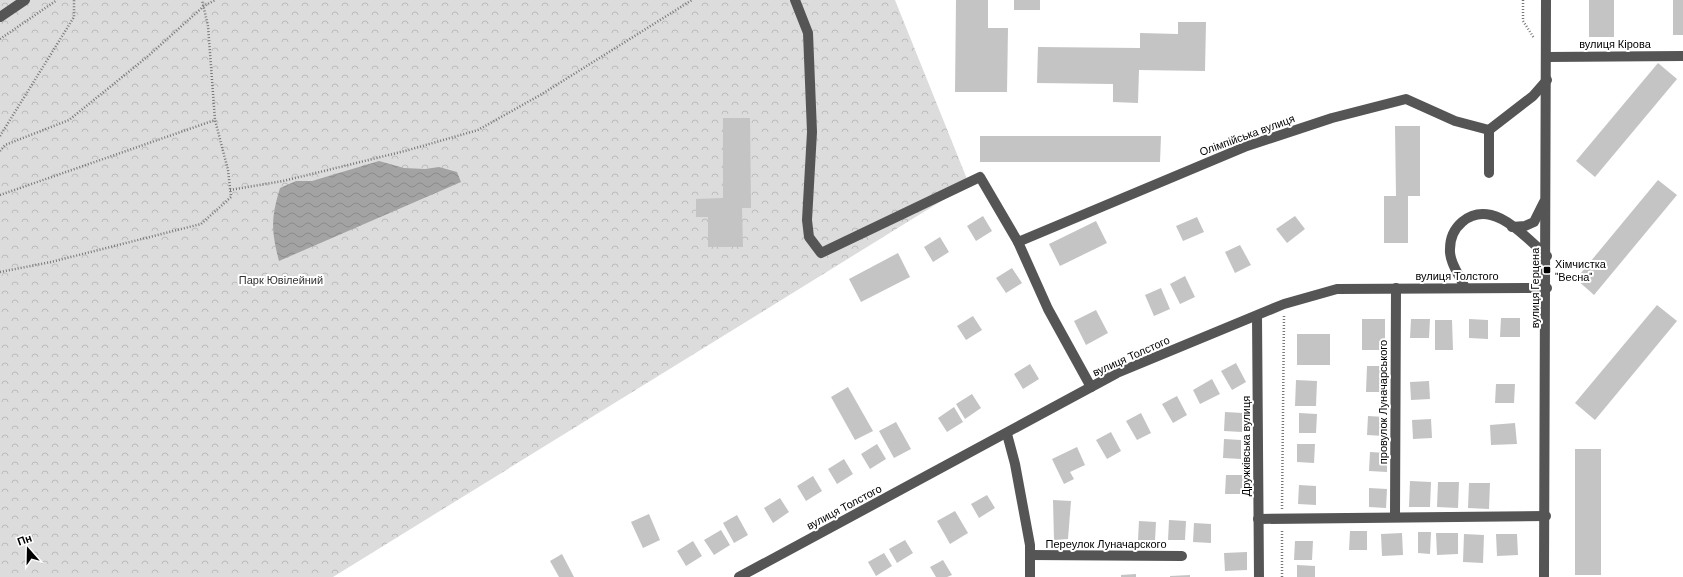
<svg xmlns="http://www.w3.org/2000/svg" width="1683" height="577" viewBox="0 0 1683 577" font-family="'DM Sans',sans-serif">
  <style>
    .park { fill: url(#park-crowns) }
    .water { fill: url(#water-waves) }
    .building { fill: #c4c4c4 }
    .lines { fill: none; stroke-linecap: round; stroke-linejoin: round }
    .path { stroke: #777; stroke-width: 2.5; stroke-dasharray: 1 2; stroke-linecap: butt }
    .minor { stroke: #555; stroke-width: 10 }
    .poi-dot { fill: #000; stroke: #fff; stroke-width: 1.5 }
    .labels { text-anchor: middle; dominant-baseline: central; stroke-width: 4; stroke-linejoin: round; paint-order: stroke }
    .street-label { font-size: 11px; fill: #000; stroke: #fff }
    .poi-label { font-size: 11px; fill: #000; stroke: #fff; text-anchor: start }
    .park-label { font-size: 11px; fill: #333; stroke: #fff }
  </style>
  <defs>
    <pattern id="park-crowns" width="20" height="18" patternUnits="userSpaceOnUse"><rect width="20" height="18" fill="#dcdcdc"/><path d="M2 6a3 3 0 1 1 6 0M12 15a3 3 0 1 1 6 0" fill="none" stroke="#bbb"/></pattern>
    <pattern id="water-waves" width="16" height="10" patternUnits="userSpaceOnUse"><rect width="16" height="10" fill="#a3a3a3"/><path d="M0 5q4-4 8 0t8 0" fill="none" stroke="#8b8b8b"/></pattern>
  </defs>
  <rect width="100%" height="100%" fill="#fff"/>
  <!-- park -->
  <polygon class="park" points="0,0 895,0 969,184 333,577 0,577"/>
  <!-- water -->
  <path class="water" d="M379 161 404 168 425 169 439 167 457 172 461 182 279 261C271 230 271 218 280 188L296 181H312Z"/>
  <!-- building -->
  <g class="building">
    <polygon points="956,0 988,0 988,28 1008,28 1007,92 955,92"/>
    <rect x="1014" y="0" width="26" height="10"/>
    <rect x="1589" y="0" width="25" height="37"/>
    <rect x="1673" y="0" width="10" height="35"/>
    <polygon points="1178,22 1206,22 1205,71 1139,70 1138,103 1113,102 1113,84 1037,83 1038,47 1140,48 1140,33 1178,34"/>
    <polygon points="1658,63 1677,79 1595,177 1576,161"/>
    <polygon points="723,118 750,118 751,208 742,208 743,247 708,247 708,217 696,217 696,199 723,198"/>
    <polygon points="1395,126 1420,126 1420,196 1408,196 1408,243 1384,243 1384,196 1396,196"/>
    <polygon points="980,136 1161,136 1160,162 980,162"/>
    <polygon points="1658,180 1677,195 1594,295 1576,279"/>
    <polygon points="983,216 992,231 976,241 967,226"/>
    <polygon points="1295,216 1305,229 1287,243 1276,229"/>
    <polygon points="1197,217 1204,232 1183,241 1176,226"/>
    <polygon points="1096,221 1107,243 1060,266 1049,244"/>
    <polygon points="940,237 949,252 933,262 924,247"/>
    <polygon points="1240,245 1251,265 1235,273 1225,252"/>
    <polygon points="898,253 910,277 861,302 849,279"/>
    <polygon points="1012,268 1022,283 1006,293 996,278"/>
    <polygon points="1185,276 1195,297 1180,304 1170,284"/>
    <polygon points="1161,288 1170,309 1154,316 1145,295"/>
    <polygon points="1657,305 1677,321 1595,420 1575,403"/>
    <polygon points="1096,310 1108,333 1086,345 1074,321"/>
    <polygon points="973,316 982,330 966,340 957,326"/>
    <polygon points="1501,318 1520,318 1520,337 1500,337"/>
    <rect x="1362" y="319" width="23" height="31"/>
    <polygon points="1411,319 1430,319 1429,338 1410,338"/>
    <polygon points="1469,319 1488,320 1488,339 1469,338"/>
    <polygon points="1435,320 1452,320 1453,350 1435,350"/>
    <rect x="1297" y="334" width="33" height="31"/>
    <polygon points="1236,363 1246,382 1232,390 1221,371"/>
    <polygon points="1030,364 1039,379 1023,389 1014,374"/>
    <polygon points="1367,366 1387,366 1387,392 1366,392"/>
    <polygon points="1212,379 1220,394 1200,404 1193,390"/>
    <polygon points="1296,380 1317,381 1316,406 1295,406"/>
    <polygon points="1429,381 1430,399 1411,400 1410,382"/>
    <polygon points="1496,384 1515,384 1514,403 1495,403"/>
    <polygon points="848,387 873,431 855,440 831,397"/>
    <polygon points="972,394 981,408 965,419 956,404"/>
    <polygon points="1177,396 1187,415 1173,423 1162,404"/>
    <polygon points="954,407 963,422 947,432 938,418"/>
    <polygon points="1225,412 1243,413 1242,432 1224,431"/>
    <polygon points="1141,413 1151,433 1137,440 1126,421"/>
    <polygon points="1299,413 1317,414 1316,433 1299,433"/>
    <polygon points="1368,416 1385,417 1384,436 1367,435"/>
    <polygon points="1431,419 1432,438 1413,439 1412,420"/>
    <polygon points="896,422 911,449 894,458 879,431"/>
    <polygon points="1515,423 1517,444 1491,445 1490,425"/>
    <polygon points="1111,432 1121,451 1107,459 1096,440"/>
    <polygon points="1224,439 1241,440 1241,459 1223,458"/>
    <polygon points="877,444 886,459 870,469 861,454"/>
    <polygon points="1297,444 1315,444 1314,463 1297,462"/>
    <polygon points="1077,447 1085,465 1070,472 1074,479 1064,484 1052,459"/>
    <rect x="1575" y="449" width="26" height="126"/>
    <polygon points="1370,452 1387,453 1387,472 1369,471"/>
    <polygon points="844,459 853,474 837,484 828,469"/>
    <polygon points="1226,475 1244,475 1243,494 1225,494"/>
    <polygon points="813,476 822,491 806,501 797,486"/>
    <polygon points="1410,481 1431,482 1430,507 1409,507"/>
    <polygon points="1438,482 1459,482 1458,508 1437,507"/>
    <polygon points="1469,483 1490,483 1489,509 1468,508"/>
    <polygon points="1299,485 1316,486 1316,505 1298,504"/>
    <polygon points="1369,488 1387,489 1386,508 1369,507"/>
    <polygon points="987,495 995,508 979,518 971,504"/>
    <polygon points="780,498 789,512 773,523 764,508"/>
    <polygon points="1053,500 1071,501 1068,539 1054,540"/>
    <polygon points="955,511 968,533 950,544 937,521"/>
    <polygon points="649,514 660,540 643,548 631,522"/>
    <polygon points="737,515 748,535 734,543 723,523"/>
    <polygon points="1169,520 1186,521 1185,540 1168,540"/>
    <polygon points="1139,521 1156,522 1155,541 1138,540"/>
    <polygon points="1194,523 1211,524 1211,543 1193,542"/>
    <polygon points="721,530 730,545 714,555 704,540"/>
    <polygon points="1350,531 1367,531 1367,550 1349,550"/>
    <polygon points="1418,532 1431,532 1430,554 1418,553"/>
    <polygon points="1402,533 1403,555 1382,556 1381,534"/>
    <polygon points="1436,533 1458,533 1458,554 1437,555"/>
    <polygon points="1464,534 1484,535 1483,563 1463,562"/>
    <polygon points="1496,534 1517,534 1518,555 1497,556"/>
    <polygon points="905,540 913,553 897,563 889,549"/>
    <polygon points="693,541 702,556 686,566 677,551"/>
    <polygon points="1295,541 1313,541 1312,560 1294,560"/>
    <polygon points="1247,552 1247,570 1225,571 1224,553"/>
    <polygon points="884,553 892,566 876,576 868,562"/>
    <polygon points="562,554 574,577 559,577 550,561"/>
    <polygon points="943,560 952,575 947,577 936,577 930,567"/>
    <polygon points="1297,565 1315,566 1315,577 1297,577"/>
    <polygon points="1136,574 1136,577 1121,577 1121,575"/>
    <polygon points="1190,575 1190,577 1170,577 1170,576"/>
  </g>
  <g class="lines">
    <!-- path -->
    <g class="path">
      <polyline points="1523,0 1523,21 1534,38"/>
      <polyline points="0,39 57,0"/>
      <polyline points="0,136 74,17 74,0"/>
      <polyline points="0,151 5,145 69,120 147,57 204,6 215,0"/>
      <polyline points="230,190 283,181 405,151 478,130 542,94 692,0"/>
      <polyline points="0,195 215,120"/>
      <polyline points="0,272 51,262 201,224 231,197 228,170 215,120 208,26 202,0"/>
      <polyline points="1282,509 1284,316"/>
      <polyline points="1282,577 1282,530"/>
    </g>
    <!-- minor -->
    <g class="minor">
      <polyline points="795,0 808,33 812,132 807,220 809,237 821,253 980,177 1018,242 1048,309 1091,387"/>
      <polyline points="0,17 25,0"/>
      <polyline points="1547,57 1683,56"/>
      <polyline points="1489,173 1489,130 1533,96 1547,80"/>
      <polyline points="1512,227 1525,226 1534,222 1544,202"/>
      <polyline points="1018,242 1247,146 1332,118 1406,99 1455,121 1489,130"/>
      <path d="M1465 288C1460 276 1449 262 1450 249 1450 227 1469 210 1491 215 1510 219 1532 243 1547 256"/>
      <polyline points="1257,316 1259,577"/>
      <polyline points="1007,434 1015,464 1030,545 1030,577"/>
      <polyline points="1395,516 1396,288"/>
      <polyline points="1258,519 1546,516"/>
      <polyline points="1030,555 1182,556"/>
      <polyline points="739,577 1117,373 1284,304 1337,289 1547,288"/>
      <polyline points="1544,577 1546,0"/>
    </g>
  </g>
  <!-- markers -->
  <rect class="poi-dot" x="1543" y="266" width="8" height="8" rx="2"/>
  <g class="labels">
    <!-- street labels -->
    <g class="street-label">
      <text x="1615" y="44">вулиця Кірова</text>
      <text transform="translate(1247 135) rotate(-20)">Олімпійська вулиця</text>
      <text x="1457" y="276">вулиця Толстого</text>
      <text transform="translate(1535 288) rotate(-90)">вулиця Герцена</text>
      <text transform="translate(1131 356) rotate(-24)">вулиця Толстого</text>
      <text transform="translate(1383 402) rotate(-90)">провулок Луначарського</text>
      <text transform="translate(1246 446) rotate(-90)">Дружківська вулиця</text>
      <text transform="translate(844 507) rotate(-28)">вулиця Толстого</text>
      <text x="1106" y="544">Переулок Луначарского</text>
    </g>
    <!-- poi labels -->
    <g class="poi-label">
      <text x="1555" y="264">Хімчистка<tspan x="1555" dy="13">"Весна"</tspan></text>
    </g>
    <!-- park labels -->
    <g class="park-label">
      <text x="281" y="280">Парк Ювілейний</text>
    </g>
  </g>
  <!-- north arrow -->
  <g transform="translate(28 549) rotate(340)" stroke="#ffffff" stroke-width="3" paint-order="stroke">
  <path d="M0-3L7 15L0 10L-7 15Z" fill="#000000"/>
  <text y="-6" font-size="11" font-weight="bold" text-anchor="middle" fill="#000000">Пн</text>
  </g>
</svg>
